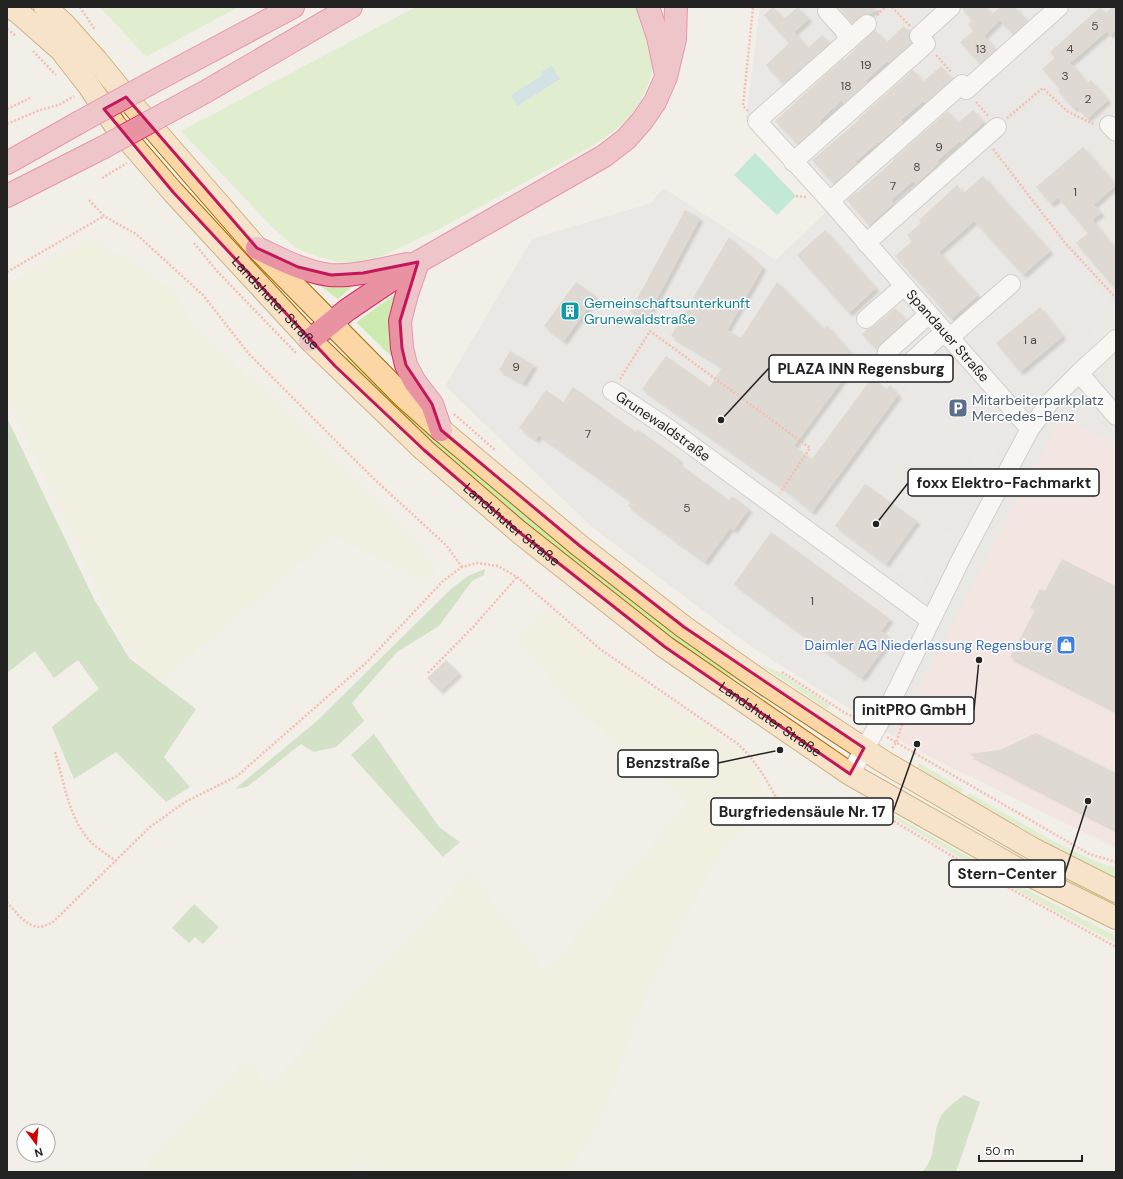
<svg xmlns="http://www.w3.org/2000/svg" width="1123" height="1179" viewBox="0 0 1123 1179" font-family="'DM Sans',sans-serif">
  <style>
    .residential { fill: #e0dfdf }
    .commercial { fill: #f2dad9 }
    .farmland { fill: #eef0d5 }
    .grass { fill: #cdebb0 }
    .forest { fill: #add19e }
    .pitch { fill: #88e0be }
    .parking { fill: #e2e2e2 }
    .water { fill: #aad3df }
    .building { fill: #c7bfb8; filter: url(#shadow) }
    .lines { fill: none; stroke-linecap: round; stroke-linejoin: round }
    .minor-casing { stroke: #a9a9a9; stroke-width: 20 }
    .major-casing { stroke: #a06b00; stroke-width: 24 }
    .highway-casing { stroke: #dc2a67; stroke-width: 24 }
    .path { stroke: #fa8072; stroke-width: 2.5; stroke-dasharray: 2 2; stroke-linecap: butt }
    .minor { stroke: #fff; stroke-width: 18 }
    .major { stroke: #fcd6a4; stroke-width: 22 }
    .highway { stroke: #e892a2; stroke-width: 22 }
    .highway-bridge-casing { stroke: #dc2a67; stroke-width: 24; stroke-linecap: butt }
    .highway-bridge { stroke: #e892a2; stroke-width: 22 }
    .marked { fill: none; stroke: #c2185b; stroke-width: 3; stroke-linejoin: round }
    .labels { text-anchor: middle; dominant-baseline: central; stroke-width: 3; stroke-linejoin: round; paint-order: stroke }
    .number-label { font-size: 12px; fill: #4b4948 }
    .street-label { font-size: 14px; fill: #222; stroke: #fff }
    .culture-label { font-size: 14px; fill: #0d838f; stroke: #fff; text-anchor: start }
    .service-label { font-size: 14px; fill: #4e5e75; stroke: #fff; text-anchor: start }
    .shop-label { font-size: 14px; fill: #366cbe; stroke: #fff; text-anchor: end }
    .leader { fill: none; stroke: #222; stroke-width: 1.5 }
    .callout-dot { fill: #222; stroke: #fff; stroke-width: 1.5 }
    .callout { fill: #fff; stroke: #222; stroke-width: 1.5 }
    .callout-label { font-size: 15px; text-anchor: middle; font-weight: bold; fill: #222 }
  </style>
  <defs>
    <filter id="shadow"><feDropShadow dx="3.5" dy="3.5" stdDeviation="1" flood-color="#0004"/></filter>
  </defs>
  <rect width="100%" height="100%" fill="#f2efe9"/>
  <!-- residential -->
  <polygon class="residential" points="760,7 1116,7 1116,443 1061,417 894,737 746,643 592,527 445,386 532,239 651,203 663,188 776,260 828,210 746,120"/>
  <!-- commercial -->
  <polygon class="commercial" points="1061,417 1116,443 1116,848 928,756 894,737"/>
  <!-- farmland -->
  <g class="farmland">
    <polygon points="90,239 137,265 177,295 190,324 242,371 414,539 436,575 422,579 333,535 167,676 157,679 145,668 130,649 101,596 7,395 7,284"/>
    <polygon points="547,608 604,655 727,742 746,760 759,779 768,804 766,812 750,823 729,842 714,862 648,987 602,1113 581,1152 567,1172 375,1172 359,1160 349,1172 142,1172 246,1059 268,1087 471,873 546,973 688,803 572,703 517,638"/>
  </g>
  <!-- grass -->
  <g class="grass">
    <polygon points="100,7 238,7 146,57"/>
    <path d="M416 7H643C646 20 652 33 654 46 657 68 645 98 631 115 620 128 606 137 592 146L439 229 389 253 365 262H339L318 257 296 248 272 227 181 131Z"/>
    <polygon points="318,284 355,284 338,299"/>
    <polygon points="398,292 394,359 357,323 358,321"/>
    <path d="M349 355C432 431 513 509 602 578 672 632 747 681 820 731L819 733 734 678 719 672 617 598 541 538 421 435 344 360Z"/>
    <polygon points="758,663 777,671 830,705 827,709"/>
    <polygon points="919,763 963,789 961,793 917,767"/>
    <polygon points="902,789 1020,858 1044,865 1116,903 1116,912 900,793"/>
    <polygon points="969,793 1051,840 1092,860 1116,868 1116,885 1041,842 1032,834 967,797"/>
    <path d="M888 812 1044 899 1116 936V943C1038 904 962 859 887 814Z"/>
  </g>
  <!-- forest -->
  <g class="forest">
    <polygon points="7,418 94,599 129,658 196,709 164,757 190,787 166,802 116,752 74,779 52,727 99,689 78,660 54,678 35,651 7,673"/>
    <polygon points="485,569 484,575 472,581 439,626 397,652 352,703 364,721 336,747 314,752 301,744 247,787 235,789 318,720 451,589 468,576"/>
    <polygon points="374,734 439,827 460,842 443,857 351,755"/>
    <polygon points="194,904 219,927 203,944 195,937 189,943 172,928"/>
    <path d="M964 1095 980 1102 956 1172H922C938 1157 931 1134 941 1116 946 1108 956 1101 964 1095Z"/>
  </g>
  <!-- pitch -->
  <polygon class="pitch" points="755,153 796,196 777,215 734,175"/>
  <!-- parking -->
  <g class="parking">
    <polygon points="1063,249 1116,307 1116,325 1099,341 1037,273"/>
    <polygon points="945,351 1011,428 986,477 904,388"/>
    <polygon points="923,513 957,537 920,588 886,564"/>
  </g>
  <!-- water -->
  <polygon class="water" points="552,66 560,79 517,106 511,95 543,75 541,72"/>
  <!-- building -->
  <g class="building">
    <polygon points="773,7 784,19 798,7 809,19 794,32 808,48 822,35 830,43 783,84 766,65 789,43 764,15"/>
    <polygon points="840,7 878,7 870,14 865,14 860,16 852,23 839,8"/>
    <polygon points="961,7 986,7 992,14 1000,7 1015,7 1028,21 1013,34 1000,20 984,36 996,50 980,64 960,42 973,31 968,24 972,21"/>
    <polygon points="1100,7 1106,13 1112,7 1116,7 1116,30 1110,35 1107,31 1070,63 1088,83 1091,80 1108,100 1087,119 1077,107 1074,109 1058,91 1060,89 1042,69 1055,58 1050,52"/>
    <polygon points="904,26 909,32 909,38 911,43 889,63 887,61 865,81 867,83 844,103 842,100 819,121 821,123 797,144 775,121 843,59 844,60 875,30 887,42"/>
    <polygon points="941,66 952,79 925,103 923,101 901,120 903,122 879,143 878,142 855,162 857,163 833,184 812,160 859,120 858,119 913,70 923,82"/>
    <polygon points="973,110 984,122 961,143 960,141 937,161 939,163 916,184 913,181 891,200 894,203 869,225 847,200 856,192 857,193 894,160 893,159 948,111 958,123"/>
    <polygon points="1083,147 1116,185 1094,205 1101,213 1092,220 1116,249 1116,290 1076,243 1088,233 1058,198 1051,204 1036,187"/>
    <polygon points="983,176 1050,251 1023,275 974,221 939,252 978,295 951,319 895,256 912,241 907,235 921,223 919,220 957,185 964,193"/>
    <polygon points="685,210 700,218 645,321 630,312"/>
    <polygon points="825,230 876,288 849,313 797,255"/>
    <polygon points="729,237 763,267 727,330 741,338 777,282 824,329 827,325 857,360 794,446 812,459 873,376 886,390 890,385 898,395 812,512 788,492 642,389 666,356 710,387 722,367 671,336"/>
    <polygon points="576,282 596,296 564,341 544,326"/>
    <polygon points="1040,307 1063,336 1020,372 996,343"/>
    <polygon points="895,308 906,320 880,344 877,350 862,334 868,329 873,327"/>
    <polygon points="510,351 534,365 523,383 499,370"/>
    <polygon points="573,387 636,432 637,429 680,460 678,463 729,500 732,496 749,509 734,530 730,528 705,562 628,506 631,501 539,435 536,440 519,428 546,390 563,402"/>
    <polygon points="865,484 917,521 886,564 835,526"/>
    <polygon points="771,532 890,619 881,631 891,638 862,678 734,584"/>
    <polygon points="1062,559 1116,586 1116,711 1010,657 1035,610 1030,608 1040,589 1045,591"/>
    <polygon points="446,660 459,673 440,691 427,678"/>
    <polygon points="1036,733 1116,773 1116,830 969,754 1000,750"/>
  </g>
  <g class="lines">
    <!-- minor casing -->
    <g class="minor-casing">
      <g id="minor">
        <polyline points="827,11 844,30 848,41"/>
        <path id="s1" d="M867 24 757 121 830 201 1030 429"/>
        <polyline points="919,36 951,7"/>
        <polyline points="966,90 1059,7"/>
        <polyline points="1109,125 1116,132"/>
        <polyline points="793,162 926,44"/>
        <polyline points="830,201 962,84"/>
        <polyline points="866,243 997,127"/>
        <path d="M929 314 887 352C884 362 892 373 903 369L944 332"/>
        <polyline points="866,319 904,286"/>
        <polyline points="949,338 1011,284"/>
        <polyline points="1079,373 1116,416"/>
        <path id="s2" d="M612 391 668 428 930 620"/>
        <polyline points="850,774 888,708 962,557 1030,429 1050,402 1079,373 1116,339"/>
      </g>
    </g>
    <!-- major casing -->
    <g class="major-casing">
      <g id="major">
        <path id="s3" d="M9 7 18 12 61 50 89 86 115 125 173 192 310 340 424 450 519 532 665 647 850 774 1023 872 1116 918"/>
        <polyline points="45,7 64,24 97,61 137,110 257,248 331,323 403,396 441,430 580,546 684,627 762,682 884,762 1033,849 1116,891"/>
      </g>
    </g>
    <!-- highway casing -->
    <g class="highway-casing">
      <g id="highway">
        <polyline points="648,7 658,37 665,70"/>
        <polyline points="149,84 293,7"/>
        <polyline points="168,112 205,92 351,7"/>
        <polyline points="7,163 78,123"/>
        <polyline points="7,196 102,148"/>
        <path d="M257 248C281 259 304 272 330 275 352 277 384 269 407 264"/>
        <polyline points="418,262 407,294 400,321 402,348 406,365 415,382 432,404 441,430"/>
        <polyline points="310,340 347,310 418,262 604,156 626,139 642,121 655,102 666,77 675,39 676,7"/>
      </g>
    </g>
    <!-- path -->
    <g class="path">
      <polyline points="80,7 95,30"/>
      <polyline points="892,7 910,26"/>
      <polyline points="877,15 885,7"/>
      <polyline points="7,29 16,36"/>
      <polyline points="33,51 56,75"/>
      <polyline points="936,55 952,73"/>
      <polyline points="976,102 988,116"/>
      <polyline points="7,109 30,98"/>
      <polyline points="748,111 743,106 753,7"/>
      <polyline points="1007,118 1043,88 1067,111 1093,124"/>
      <polyline points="7,124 40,110 59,105 74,96"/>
      <polyline points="993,149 1066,244 1116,298"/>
      <polyline points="102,178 127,163"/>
      <polyline points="796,196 806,197"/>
      <polyline points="89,200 104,216 136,234 203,295 249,354 373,478 446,545 462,567"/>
      <polyline points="194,243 216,270 296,353"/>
      <polyline points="7,272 104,216"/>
      <polyline points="620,379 650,331 810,448 780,493"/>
      <polyline points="454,414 495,450"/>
      <polyline points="782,672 845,713 863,721"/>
      <polyline points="428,673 474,626 517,577"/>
      <polyline points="887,737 1089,854 1116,862"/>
      <polyline points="892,748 896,743 908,706"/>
      <path d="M55 752C64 781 68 816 89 840 97 849 107 854 116 861"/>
      <polyline points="887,817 962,862 1116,947"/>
      <path d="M7 902C15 911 26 927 40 927 43 927 48 924 52 923L150 827 185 802 237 776 367 662 443 581 462 567 477 563 498 566 517 577 600 649 738 744C759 764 771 788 784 812"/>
    </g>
    <!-- minor -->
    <use href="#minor" class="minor"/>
    <!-- major -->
    <use href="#major" class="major"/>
    <!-- highway -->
    <use href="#highway" class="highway"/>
    <!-- highway-bridge casing -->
    <g class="highway-bridge-casing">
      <g id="highway-bridge">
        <polyline points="78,123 149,84"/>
        <polyline points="102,148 168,112"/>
      </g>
    </g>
    <!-- highway-bridge -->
    <use href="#highway-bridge" class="highway-bridge"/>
  </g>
  <!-- marked area -->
  <path d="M0 0H1123V1179H0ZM126 97 257 248 298 267 331 275 363 273 418 262 400 321 402 348 406 365 432 404 441 430 580 546 684 627 864 748 850 774 665 647 519 532 424 450 335 366 173 192 104 109Z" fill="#f2efe9" fill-opacity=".55" fill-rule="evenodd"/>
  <path class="marked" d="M126 97 257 248 298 267 331 275 363 273 418 262 400 321 402 348 406 365 432 404 441 430 580 546 684 627 864 748 850 774 665 647 519 532 424 450 335 366 173 192 104 109Z"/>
  <!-- icons -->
  <defs>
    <g id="building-square" transform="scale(1)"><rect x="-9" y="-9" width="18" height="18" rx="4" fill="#0f9aa8" stroke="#fff"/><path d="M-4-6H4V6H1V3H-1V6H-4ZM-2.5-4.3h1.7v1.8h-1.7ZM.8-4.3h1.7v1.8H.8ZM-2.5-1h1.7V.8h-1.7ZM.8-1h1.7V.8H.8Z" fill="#fff"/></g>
    <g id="parking-square" transform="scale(1)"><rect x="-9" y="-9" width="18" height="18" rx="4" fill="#5c6f8a" stroke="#fff"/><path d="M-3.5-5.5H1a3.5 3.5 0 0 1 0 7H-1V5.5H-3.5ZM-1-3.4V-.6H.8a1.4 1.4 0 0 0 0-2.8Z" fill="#fff"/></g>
    <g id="shop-square" transform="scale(1)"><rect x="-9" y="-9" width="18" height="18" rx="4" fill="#3f7fe0" stroke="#fff"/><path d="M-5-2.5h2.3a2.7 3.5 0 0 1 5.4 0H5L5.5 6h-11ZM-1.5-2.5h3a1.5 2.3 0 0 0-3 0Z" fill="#fff"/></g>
  </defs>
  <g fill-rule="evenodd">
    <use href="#building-square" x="570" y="311"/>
    <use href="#parking-square" x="958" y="408"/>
    <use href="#shop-square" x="1066" y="645"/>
  </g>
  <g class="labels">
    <!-- number labels -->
    <g class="number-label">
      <text x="1095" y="26">5</text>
      <text x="981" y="49">13</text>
      <text x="1070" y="49">4</text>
      <text x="866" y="65">19</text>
      <text x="1065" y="76">3</text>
      <text x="846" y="86">18</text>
      <text x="1088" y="99">2</text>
      <text x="939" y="147">9</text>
      <text x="917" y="167">8</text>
      <text x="893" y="186">7</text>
      <text x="1075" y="192">1</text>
      <text x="1030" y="340">1 a</text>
      <text x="516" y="367">9</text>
      <text x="588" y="434">7</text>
      <text x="687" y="508">5</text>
      <text x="812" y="601">1</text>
    </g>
    <!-- street labels -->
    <g class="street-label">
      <text stroke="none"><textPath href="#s3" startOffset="400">Landshuter Straße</textPath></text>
      <text stroke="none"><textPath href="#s1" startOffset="434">Spandauer Straße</textPath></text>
      <text stroke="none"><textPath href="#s2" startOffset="62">Grunewaldstraße</textPath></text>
      <text stroke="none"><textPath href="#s3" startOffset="724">Landshuter Straße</textPath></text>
      <text stroke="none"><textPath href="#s3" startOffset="1048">Landshuter Straße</textPath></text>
    </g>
    <!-- culture labels -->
    <g class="culture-label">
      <text x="584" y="303">Gemeinschaftsunterkunft<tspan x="584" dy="16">Grunewaldstraße</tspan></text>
    </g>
    <!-- service labels -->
    <g class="service-label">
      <text x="972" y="400">Mitarbeiterparkplatz<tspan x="972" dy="16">Mercedes-Benz</tspan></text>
    </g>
    <!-- shop labels -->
    <g class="shop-label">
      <text x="1052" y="645">Daimler AG Niederlassung Regensburg</text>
    </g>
  </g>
  <!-- callouts -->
  <path class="leader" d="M721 420L769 368M876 524L908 483M979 660L974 710M780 750L718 763M917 744L893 812M1088 801L1065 873"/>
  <g class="callout-dot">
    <circle cx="721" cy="420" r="4"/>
    <circle cx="876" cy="524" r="4"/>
    <circle cx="979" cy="660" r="4"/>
    <circle cx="780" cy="750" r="4"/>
    <circle cx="917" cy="744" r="4"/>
    <circle cx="1088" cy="801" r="4"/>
  </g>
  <g class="callout">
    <rect x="769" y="355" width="184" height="27" rx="4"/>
    <rect x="908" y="469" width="191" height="27" rx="4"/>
    <rect x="854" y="697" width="120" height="27" rx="4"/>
    <rect x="618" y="750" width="100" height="27" rx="4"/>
    <rect x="711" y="798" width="182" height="27" rx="4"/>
    <rect x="949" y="860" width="116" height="27" rx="4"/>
  </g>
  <g class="callout-label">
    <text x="861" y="374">PLAZA INN Regensburg</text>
    <text x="1004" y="488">foxx Elektro-Fachmarkt</text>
    <text x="914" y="715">initPRO GmbH</text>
    <text x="668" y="768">Benzstraße</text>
    <text x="802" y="817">Burgfriedensäule Nr. 17</text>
    <text x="1007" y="879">Stern-Center</text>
  </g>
  <!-- border -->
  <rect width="1123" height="1179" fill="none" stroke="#222222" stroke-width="16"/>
  <!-- north arrow -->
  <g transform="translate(36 1143) rotate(164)"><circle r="19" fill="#ffffff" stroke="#a7a7a7"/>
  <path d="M0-3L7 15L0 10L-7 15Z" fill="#d40000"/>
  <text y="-6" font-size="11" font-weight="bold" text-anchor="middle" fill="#222222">N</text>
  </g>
  <!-- scale -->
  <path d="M979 1155v6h103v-6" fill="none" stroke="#222222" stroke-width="2"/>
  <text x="985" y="1155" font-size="12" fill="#222222" stroke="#ffffff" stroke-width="3" paint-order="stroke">50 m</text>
</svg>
